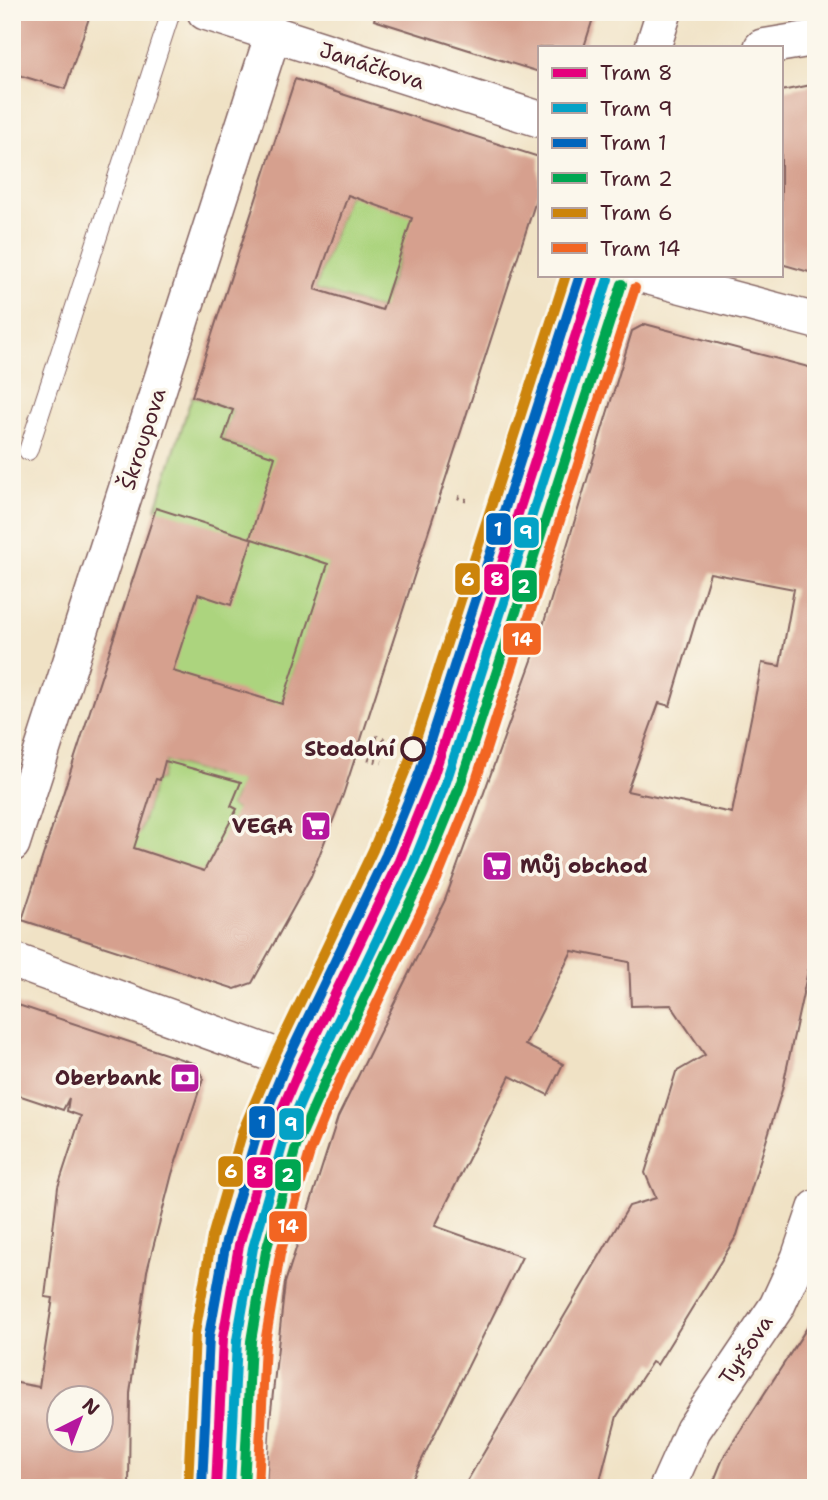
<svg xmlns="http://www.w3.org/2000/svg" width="828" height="1500" viewBox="0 0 828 1500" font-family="'Shantell Sans',sans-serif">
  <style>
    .green { fill: #acd47e; stroke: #7b7a54; stroke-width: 2 }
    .building { fill: #d6a08e; fill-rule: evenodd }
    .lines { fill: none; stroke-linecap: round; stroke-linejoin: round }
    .service-casing { stroke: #846361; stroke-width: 20 }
    .minor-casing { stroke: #846361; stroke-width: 38 }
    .path { stroke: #846361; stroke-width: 4.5; stroke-dasharray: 2 5; stroke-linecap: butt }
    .service { stroke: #fff; stroke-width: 18 }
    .minor { stroke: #fff; stroke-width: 35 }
    .tram-1-casing { stroke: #fbf7ec; stroke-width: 16 }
    .tram-2-casing { stroke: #fbf7ec; stroke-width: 16 }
    .tram-3-casing { stroke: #fbf7ec; stroke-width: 16 }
    .tram-4-casing { stroke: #fbf7ec; stroke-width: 16 }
    .tram-5-casing { stroke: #fbf7ec; stroke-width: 16 }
    .tram-6-casing { stroke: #fbf7ec; stroke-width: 16 }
    .tram-1 { stroke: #e5007d; stroke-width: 10 }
    .tram-2 { stroke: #04a2c6; stroke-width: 10 }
    .tram-3 { stroke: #0065bd; stroke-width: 10 }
    .tram-4 { stroke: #00a651; stroke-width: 10 }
    .tram-5 { stroke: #cc840b; stroke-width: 10 }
    .tram-6 { stroke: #f26522; stroke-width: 10 }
    .stop-dot { fill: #fbf7ec; stroke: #4a1f2b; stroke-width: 3.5 }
    .labels { text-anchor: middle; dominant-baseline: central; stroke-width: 7; stroke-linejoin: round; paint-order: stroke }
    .street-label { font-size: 21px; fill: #4a1f2b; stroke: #fbf7ec }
    .stop-label { font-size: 21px; font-weight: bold; fill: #4a1f2b; stroke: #fbf7ec; text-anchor: end }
    .poi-label { font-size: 21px; font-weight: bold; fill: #4a1f2b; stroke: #fbf7ec; text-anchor: end }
    .line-badge { stroke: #fbf7ec; stroke-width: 2.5 }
    .badge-label { font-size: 19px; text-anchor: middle; font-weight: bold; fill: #fff }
  </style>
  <rect width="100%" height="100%" fill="#fbf7ec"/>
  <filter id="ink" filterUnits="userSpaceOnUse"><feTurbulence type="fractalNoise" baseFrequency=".0143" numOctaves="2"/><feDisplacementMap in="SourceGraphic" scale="14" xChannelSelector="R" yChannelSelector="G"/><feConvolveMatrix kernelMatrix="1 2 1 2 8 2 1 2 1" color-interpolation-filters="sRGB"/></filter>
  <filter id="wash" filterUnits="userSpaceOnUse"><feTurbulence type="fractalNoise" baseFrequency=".00686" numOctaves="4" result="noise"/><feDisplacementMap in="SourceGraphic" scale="28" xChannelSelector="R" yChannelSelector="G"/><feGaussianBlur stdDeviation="1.57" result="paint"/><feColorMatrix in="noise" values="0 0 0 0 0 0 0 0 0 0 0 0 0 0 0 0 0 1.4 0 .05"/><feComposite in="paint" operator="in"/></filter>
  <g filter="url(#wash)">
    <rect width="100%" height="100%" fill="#f0e2c5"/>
    <!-- green -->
    <g class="green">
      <polygon points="348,195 438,211 402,248 385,299 389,312 315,289"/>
      <polygon points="192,396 233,410 223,440 264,453 274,424 329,564 268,748 244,775 231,806 241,811 208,886 110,840 139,833 156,779 160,780 165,761 215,775 226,736 159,667 156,508"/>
    </g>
    <g id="blocks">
      <!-- building -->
      <g class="building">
        <polygon points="12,12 91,12 65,89 12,73"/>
        <polygon points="376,12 595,12 584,47 539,47 539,72 374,20"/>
        <path d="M295 79 539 157V191L343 795 311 876 252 983 235 989 22 920 156 508 250 538 275 457 223 440 233 410 192 396ZM348 195 412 218 382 310 315 289ZM252 539 328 564 282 704 173 671 198 594 231 605ZM165 761 241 782 231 806 237 809 204 871 134 848 156 779 160 780Z"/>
        <polygon points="816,84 816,274 781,264 781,91"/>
        <path d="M645 324 816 369V934L782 1090 737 1235 657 1365 652 1362 617 1416 598 1488H463L629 1206 656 1198 645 1173 676 1072 705 1055 671 1005 631 1006 629 962 572 951 525 1045 563 1064 548 1095 510 1076 435 1226 522 1257 408 1488H266L270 1420 285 1283 338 1117 445 900 535 652 632 331ZM710 573 794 589 780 666 762 663 732 813 627 791 659 703 670 706Z"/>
        <path d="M12 1003 196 1064 203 1078 172 1174 147 1271 130 1393 129 1488H12V1382L39 1387 53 1298 45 1297 58 1187 81 1116 67 1111 69 1098 63 1110 12 1093ZM60 1398H102V1440H60Z"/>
        <polygon points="816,1314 816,1488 711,1488 724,1456"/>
      </g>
    </g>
  </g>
  <g filter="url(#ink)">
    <use href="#blocks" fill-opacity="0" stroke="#846361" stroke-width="2"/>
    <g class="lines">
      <!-- service casing -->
      <g class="service-casing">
        <polyline id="service" points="28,451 171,12"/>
      </g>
      <!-- minor casing -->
      <g class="minor-casing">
        <g id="minor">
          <polyline points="205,12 539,119"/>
          <polyline points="653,47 664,12"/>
          <polyline points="762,47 816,38"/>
          <polyline points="642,275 816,321"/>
          <polyline points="12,844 273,34"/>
          <polyline points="12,960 291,1061"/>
          <polyline points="206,1488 209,1378 221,1286 248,1172 276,1096 369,897 420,774 581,275"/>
          <polyline points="667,1488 693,1430 777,1306 799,1258 816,1208"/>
        </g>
      </g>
      <!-- path -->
      <g class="path">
        <polyline points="458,497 468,501"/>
        <polyline points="542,526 561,533"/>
        <polyline points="537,544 560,533"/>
        <polyline points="376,737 388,741"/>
        <polyline points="368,759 382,762"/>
        <polyline points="457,786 483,794"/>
      </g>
      <!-- service -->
      <use href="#service" class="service"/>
      <!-- minor -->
      <use href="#minor" class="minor"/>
      <!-- tram-1 casing -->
      <g class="tram-1-casing">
        <polyline id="tram-1" points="216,1488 223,1338 239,1245 270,1138 301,1065 399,861 433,777 595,275"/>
      </g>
      <!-- tram-2 casing -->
      <g class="tram-2-casing">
        <polyline id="tram-2" points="230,1488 237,1340 253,1248 283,1143 314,1071 412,867 446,782 608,279"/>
      </g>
      <!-- tram-3 casing -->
      <g class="tram-3-casing">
        <polyline id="tram-3" points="202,1487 209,1336 226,1241 257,1134 288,1059 386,855 420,772 580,275"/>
      </g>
      <!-- tram-4 casing -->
      <g class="tram-4-casing">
        <polyline id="tram-4" points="244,1488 251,1341 266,1251 296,1147 327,1077 424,873 459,788 622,284"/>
      </g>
      <!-- tram-5 casing -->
      <g class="tram-5-casing">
        <polyline id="tram-5" points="188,1487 195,1333 212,1237 243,1130 276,1053 373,850 407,767 566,275"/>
      </g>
      <!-- tram-6 casing -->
      <g class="tram-6-casing">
        <polyline id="tram-6" points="258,1488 265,1343 280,1254 310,1152 339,1082 437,879 472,793 635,288"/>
      </g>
      <!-- tram-1 -->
      <use href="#tram-1" class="tram-1"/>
      <!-- tram-2 -->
      <use href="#tram-2" class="tram-2"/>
      <!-- tram-3 -->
      <use href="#tram-3" class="tram-3"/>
      <!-- tram-4 -->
      <use href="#tram-4" class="tram-4"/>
      <!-- tram-5 -->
      <use href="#tram-5" class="tram-5"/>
      <!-- tram-6 -->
      <use href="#tram-6" class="tram-6"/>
    </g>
  </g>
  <!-- icons -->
  <defs>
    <g id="supermarket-square" transform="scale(1.575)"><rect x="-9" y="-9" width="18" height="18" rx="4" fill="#b5179e" stroke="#fbf7ec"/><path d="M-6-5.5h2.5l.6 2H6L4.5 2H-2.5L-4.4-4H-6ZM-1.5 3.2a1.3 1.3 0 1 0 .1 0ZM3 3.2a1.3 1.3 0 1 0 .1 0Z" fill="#fff"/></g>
    <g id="bank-square" transform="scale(1.575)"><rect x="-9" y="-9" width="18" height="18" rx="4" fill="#b5179e" stroke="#fbf7ec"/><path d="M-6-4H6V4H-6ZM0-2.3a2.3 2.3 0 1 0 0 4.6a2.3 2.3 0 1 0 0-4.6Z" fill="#fff"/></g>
  </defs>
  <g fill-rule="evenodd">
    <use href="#supermarket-square" x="316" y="826"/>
    <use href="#supermarket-square" x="497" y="866"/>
    <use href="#bank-square" x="185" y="1078"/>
  </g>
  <!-- markers -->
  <circle class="stop-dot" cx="413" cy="749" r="11"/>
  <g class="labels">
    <!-- street labels -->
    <g class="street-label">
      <text transform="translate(372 66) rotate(18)">Janáčkova</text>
      <text transform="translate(143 439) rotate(-72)">Škroupova</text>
      <text transform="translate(746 1350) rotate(-56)">Tyršova</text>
    </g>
    <!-- stop labels -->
    <g class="stop-label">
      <text x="395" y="749">Stodolní</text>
    </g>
    <!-- poi labels -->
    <g class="poi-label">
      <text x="293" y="826">VEGA</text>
      <text x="520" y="866" text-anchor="start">Můj obchod</text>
      <text x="162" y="1078">Oberbank</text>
    </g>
  </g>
  <g class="line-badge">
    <rect x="485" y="512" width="27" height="34" rx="7" fill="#0065bd"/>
    <rect x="513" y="516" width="27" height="33" rx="7" fill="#04a2c6"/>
    <rect x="454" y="562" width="27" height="34" rx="7" fill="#cc840b"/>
    <rect x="483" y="563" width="27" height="33" rx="7" fill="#e5007d"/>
    <rect x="511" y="569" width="27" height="34" rx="7" fill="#00a651"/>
    <rect x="502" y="622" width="40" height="34" rx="7" fill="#f26522"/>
    <rect x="248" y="1105" width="28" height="34" rx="7" fill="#0065bd"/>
    <rect x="278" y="1107" width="27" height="34" rx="7" fill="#04a2c6"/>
    <rect x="217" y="1155" width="27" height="33" rx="7" fill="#cc840b"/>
    <rect x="246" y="1156" width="28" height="33" rx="7" fill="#e5007d"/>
    <rect x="274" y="1158" width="28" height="34" rx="7" fill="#00a651"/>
    <rect x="268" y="1210" width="40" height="33" rx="7" fill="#f26522"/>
  </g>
  <g class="badge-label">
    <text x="498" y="536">1</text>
    <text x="526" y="539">9</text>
    <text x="468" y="586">6</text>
    <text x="497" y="586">8</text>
    <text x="524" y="593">2</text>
    <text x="522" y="646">14</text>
    <text x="262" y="1129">1</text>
    <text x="291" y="1131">9</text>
    <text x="231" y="1178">6</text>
    <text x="260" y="1179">8</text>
    <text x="288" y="1182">2</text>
    <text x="288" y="1233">14</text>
  </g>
  <!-- margin -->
  <rect width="828" height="1500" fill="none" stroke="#fbf7ec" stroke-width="42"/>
  <!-- legend -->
  <rect x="538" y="46" width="245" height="231" fill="#fbf7ec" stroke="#b4a19f" stroke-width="2"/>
  <rect x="552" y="68" width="35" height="10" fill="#e5007d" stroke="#b4a19f" stroke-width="2"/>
  <text x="600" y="80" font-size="21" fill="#4a1f2b">Tram 8</text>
  <rect x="552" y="103" width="35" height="10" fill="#04a2c6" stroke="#b4a19f" stroke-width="2"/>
  <text x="600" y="116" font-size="21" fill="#4a1f2b">Tram 9</text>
  <rect x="552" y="138" width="35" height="10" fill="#0065bd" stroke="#b4a19f" stroke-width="2"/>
  <text x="600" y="150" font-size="21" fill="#4a1f2b">Tram 1</text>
  <rect x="552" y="173" width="35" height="10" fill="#00a651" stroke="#b4a19f" stroke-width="2"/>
  <text x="600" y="186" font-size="21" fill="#4a1f2b">Tram 2</text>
  <rect x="552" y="208" width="35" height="10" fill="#cc840b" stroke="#b4a19f" stroke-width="2"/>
  <text x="600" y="220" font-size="21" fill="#4a1f2b">Tram 6</text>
  <rect x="552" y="243" width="35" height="10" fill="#f26522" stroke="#b4a19f" stroke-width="2"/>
  <text x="600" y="256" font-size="21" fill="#4a1f2b">Tram 14</text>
  <!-- north arrow -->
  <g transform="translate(80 1419) rotate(42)"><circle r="33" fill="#fbf7ec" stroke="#b4a19f" stroke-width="2"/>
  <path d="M0-5L12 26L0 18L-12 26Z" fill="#b5179e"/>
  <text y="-10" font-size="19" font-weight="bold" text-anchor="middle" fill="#4a1f2b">N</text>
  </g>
</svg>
